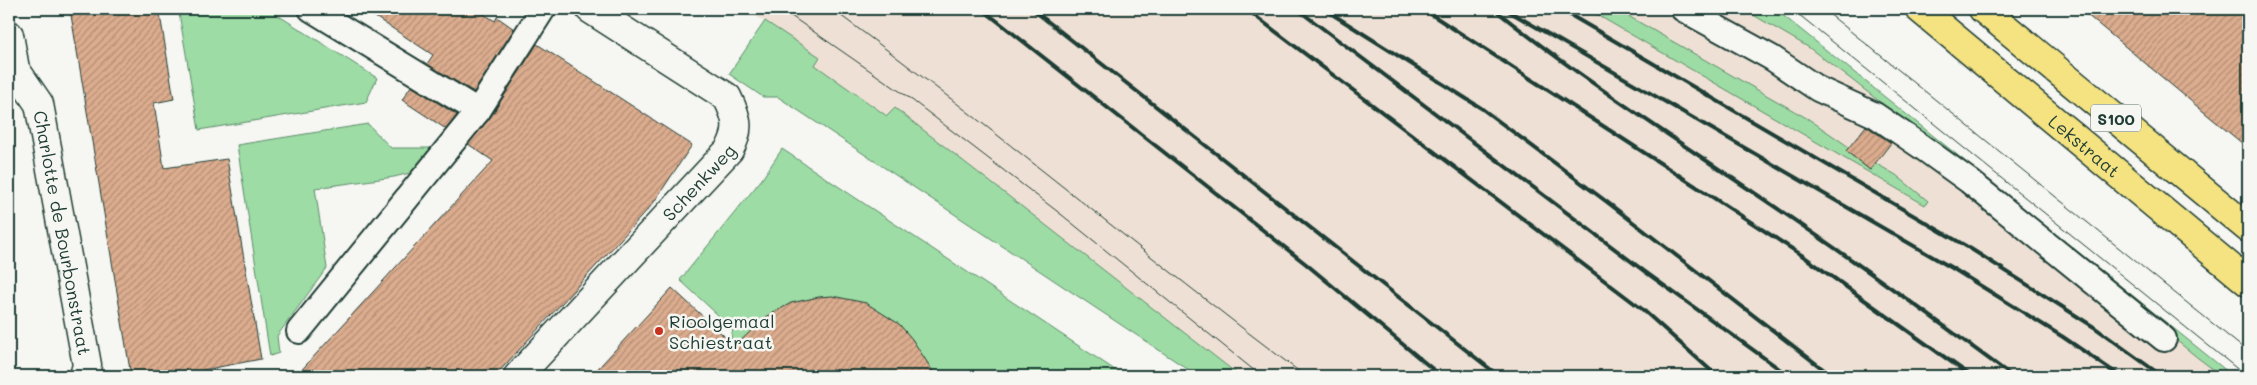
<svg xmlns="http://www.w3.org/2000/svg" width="2257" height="385" viewBox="0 0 2257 385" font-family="Mali,sans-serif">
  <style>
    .built { fill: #eee0d4 }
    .green { fill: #9ddca4; stroke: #5e8c6c }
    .building { fill: url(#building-hatch); stroke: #1f3d34 }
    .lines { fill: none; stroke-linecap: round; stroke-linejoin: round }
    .service-casing { stroke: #1f3d34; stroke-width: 28 }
    .minor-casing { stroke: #1f3d34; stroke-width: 31 }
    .primary-casing { stroke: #1f3d34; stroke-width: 31 }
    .service { stroke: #f6f6f2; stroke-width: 24 }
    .minor { stroke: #f6f6f2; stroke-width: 28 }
    .primary { stroke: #f5e382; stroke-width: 28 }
    .tram { stroke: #1f3d34; stroke-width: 1 }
    .rail { stroke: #1f3d34; stroke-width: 4 }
    .poi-dot { fill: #c8321e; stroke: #f6f6f2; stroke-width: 2 }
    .labels { text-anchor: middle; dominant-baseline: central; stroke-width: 5; stroke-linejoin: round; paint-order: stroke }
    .shield { fill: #f6f6f2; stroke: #60746d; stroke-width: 1 }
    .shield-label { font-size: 16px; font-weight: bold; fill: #1f3d34 }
    .street-label { font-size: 18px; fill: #1f3d34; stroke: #f6f6f2 }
    .poi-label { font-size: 18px; fill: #1f3d34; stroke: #f6f6f2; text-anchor: start }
  </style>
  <defs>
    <pattern id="building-hatch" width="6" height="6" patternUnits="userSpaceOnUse" patternTransform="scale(1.25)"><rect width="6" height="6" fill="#dcac8e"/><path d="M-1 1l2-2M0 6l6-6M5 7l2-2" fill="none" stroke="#b28d75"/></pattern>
  </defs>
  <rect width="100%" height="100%" fill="#f6f6f2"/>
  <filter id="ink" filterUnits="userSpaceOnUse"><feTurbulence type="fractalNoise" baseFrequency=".02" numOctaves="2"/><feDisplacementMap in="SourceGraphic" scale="10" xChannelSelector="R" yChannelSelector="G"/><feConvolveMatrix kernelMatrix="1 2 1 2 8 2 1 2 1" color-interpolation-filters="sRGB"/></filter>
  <g filter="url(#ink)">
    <!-- built -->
    <polygon class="built" points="745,9 1757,9 1789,27 2226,376 1240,376 895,108 888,116 814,65 820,57"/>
    <!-- green -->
    <g class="green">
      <polygon points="183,9 268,9 377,78 366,102 199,130 179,13"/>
      <polygon points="1587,9 1616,9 1810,120 1849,147 1846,151 1870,170 1875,163 1896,175 1928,201 1925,205"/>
      <polygon points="1743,9 1775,9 2233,376 2222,376 2198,358 1959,164 1852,80 1808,47"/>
      <polygon points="765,21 820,57 815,65 887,116 895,108 1240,376 1198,376 778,97 763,97 729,74"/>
      <polygon points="368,124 391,148 434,148 426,169 394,177 315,188 327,268 277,336 279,353 270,356 237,145"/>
      <polygon points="782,149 1124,376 722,376 733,329 680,280 762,179"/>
    </g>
    <!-- building -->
    <g class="building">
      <polygon points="70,9 159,9 174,99 154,103 164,168 227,159 261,359 203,370 204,376 131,376"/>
      <polygon points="363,9 476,9 495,21 497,17 514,29 474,92 427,64 433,55"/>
      <polygon points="2080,9 2248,9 2248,148 2210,117"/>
      <polygon points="537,44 692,145 652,205 495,376 296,376 493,161 468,144 490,118"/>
      <polygon points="411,86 457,115 446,129 402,100"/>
      <polygon points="1866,126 1891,143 1870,170 1846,151"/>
      <polygon points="672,288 735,346 766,317 791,303 819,297 832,296 866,303 899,324 912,339 936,376 591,376"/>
    </g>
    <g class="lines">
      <!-- service casing -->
      <g class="service-casing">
        <g id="service">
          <polyline points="311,9 478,111"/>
          <polyline points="1683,9 1772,58 1818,89 1875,115 1919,145 1969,181 2164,339"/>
          <polyline points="299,331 478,111 543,9"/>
        </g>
      </g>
      <!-- minor casing -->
      <g class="minor-casing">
        <g id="minor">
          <path id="s1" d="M9 35 15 69 39 104 87 365 84 376"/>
          <path id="s2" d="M518 376 729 150C741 129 737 117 727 97L590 9"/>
        </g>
      </g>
      <!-- primary casing -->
      <g class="primary-casing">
        <g id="primary">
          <path id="s3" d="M1920 9 2248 282"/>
          <polyline points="1983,9 2248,228"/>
        </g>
      </g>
      <!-- service -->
      <use href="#service" class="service"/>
      <!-- minor -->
      <use href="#minor" class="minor"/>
      <!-- primary -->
      <use href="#primary" class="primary"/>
      <!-- tram -->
      <g class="tram">
        <polyline points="781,9 908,97 1062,215 1261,376"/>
        <path d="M832 9C993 127 1146 256 1305 376"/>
        <polyline points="1792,9 2246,376"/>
        <polyline points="1823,9 2248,352"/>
      </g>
      <!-- rail -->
      <g class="rail">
        <polyline points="982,9 1306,264 1441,376"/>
        <polyline points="1032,9 1499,376"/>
        <polyline points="1246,9 1642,309 1717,376"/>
        <polyline points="1297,9 1644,271 1789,376"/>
        <polyline points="1324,9 1481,108 1607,202 1832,376"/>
        <polyline points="1423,9 1803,256 1971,376"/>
        <path d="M1494 9C1576 75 1666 133 1753 192 1841 251 1927 313 2012 376"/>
        <polyline points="1505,9 1952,268 2063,337 2120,376"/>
        <polyline points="1560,9 1971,249 2094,327 2162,376"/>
      </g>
    </g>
  </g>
  <!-- markers -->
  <circle class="poi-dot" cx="659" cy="331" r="5"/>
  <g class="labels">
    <!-- shield labels -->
    <rect class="shield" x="2091" y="104.5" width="50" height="27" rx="4"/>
    <g class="shield-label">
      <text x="2116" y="118">S100</text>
    </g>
    <!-- street labels -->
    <g class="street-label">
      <text stroke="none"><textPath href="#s3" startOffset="214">Lekstraat</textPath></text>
      <text stroke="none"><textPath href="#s2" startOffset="265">Schenkweg</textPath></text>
      <text stroke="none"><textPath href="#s1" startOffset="208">Charlotte de Bourbonstraat</textPath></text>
    </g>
    <!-- poi labels -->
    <g class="poi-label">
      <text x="669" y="321">Rioolgemaal<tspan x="669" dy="21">Schiestraat</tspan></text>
    </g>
  </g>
  <!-- margin -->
  <rect width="2257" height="385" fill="none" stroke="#f6f6f2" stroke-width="30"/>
  <rect x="15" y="15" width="2227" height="355" fill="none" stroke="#1f3d34" stroke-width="2" filter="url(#ink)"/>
</svg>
